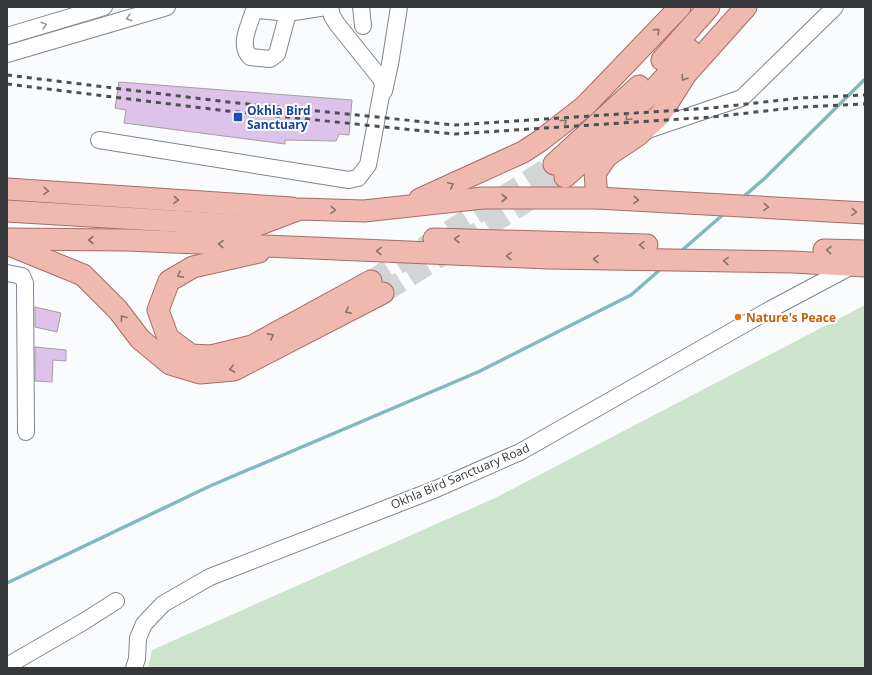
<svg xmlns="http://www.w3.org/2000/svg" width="872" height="675" viewBox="0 0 872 675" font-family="'Open Sans',sans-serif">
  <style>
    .green { fill: #cde4cc }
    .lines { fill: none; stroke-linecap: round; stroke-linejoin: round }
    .stream { stroke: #7ebbc0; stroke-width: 3.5 }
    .building { fill: #ddc2ea; stroke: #a39da6 }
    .major-tunnel { stroke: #d2d4d6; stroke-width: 21; stroke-dasharray: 21 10; stroke-linecap: butt }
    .minor-casing { stroke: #7e868f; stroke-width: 18 }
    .major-casing { stroke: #a66d65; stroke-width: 23 }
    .minor { stroke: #fff; stroke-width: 16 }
    .major { stroke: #efb9b0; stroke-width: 21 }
    .rail { stroke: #4c5052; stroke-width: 3; stroke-dasharray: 5 5; stroke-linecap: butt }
    .oneway { stroke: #9a9c9d }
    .oneway2 { stroke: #887270 }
    .transit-dot { fill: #1a4fb4; stroke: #fff; stroke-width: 1.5 }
    .food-dot { fill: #e8710a; stroke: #fff; stroke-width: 1.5 }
    .labels { text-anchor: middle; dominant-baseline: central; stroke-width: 4; stroke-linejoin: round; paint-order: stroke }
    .transit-label { font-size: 12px; font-weight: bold; fill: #164399; stroke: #fff; text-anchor: start }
    .food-label { font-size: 12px; font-weight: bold; fill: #c56008; stroke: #fff; text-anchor: start }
    .street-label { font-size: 12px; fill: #34383b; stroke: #fff }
  </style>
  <rect width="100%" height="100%" fill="#fafbfd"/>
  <!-- green -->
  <polygon class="green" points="865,305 865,668 148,668 152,650 495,498"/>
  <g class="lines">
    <!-- stream -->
    <g class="stream">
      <polyline points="742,198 765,178 865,79"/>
      <polyline points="680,252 726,212"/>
      <polyline points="7,583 210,486 478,372 631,295 662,268"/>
    </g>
  </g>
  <!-- building -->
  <g class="building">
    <polygon points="119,82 352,100 349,135 339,134 336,141 285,140 285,144 124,123 126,110 115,108"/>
    <polygon points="35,307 61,313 57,332 35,327"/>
    <polygon points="35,347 66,350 66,361 53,360 52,382 35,381"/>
  </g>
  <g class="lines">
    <!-- major-tunnel -->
    <g class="major-tunnel">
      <polyline points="371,281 554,164"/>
      <polyline points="383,293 565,177"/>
    </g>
    <!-- minor casing -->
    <g class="minor-casing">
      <g id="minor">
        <polyline points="361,7 363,26"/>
        <path d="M288 13 259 10 253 13C248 28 239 45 250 57L270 59 277 54 288 13 326 7"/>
        <polyline points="7,36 104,7"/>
        <polyline points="7,54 167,7"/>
        <polyline points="384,91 390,64 399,7"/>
        <polyline points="645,131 742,98 835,7"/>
        <polyline points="99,140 349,180 358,178 368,165 383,85 381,79 337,24 332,16 330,7"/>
        <polyline points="7,273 22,276 25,283 26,432"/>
        <polyline points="7,666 83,622 116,601"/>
        <polyline points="134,668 137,659 138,638 144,624 163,604 210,577 436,489 520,452 771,309 852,266"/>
      </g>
    </g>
    <!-- major casing -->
    <g class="major-casing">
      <g id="major">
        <polyline points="662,60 709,7"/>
        <polyline points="554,164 639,86"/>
        <polyline points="565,177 613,134 690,50"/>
        <polyline points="7,189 292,208"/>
        <polyline points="597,198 595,173 607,156 637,136 660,115 686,74 746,7"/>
        <polyline points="420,199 523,152 540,141 585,106 680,7"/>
        <polyline points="7,211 255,226 300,209 364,211 483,198 597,198 865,213"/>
        <polyline points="7,239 127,240 548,258 793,262 865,266"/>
        <polyline points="434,239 647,245"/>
        <polyline points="7,244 83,275 118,310 140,339 170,364 200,373 234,370 383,293"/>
        <polyline points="824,250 865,251"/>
        <polyline points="259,252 193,267 169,281 158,310 168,338 191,355 211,356 252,346 371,281"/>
      </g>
    </g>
    <!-- minor -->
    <use href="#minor" class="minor"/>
    <!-- major -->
    <use href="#major" class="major"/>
    <!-- rail -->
    <g class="rail">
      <polyline points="7,75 228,102 455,125 711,108 800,98 865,95"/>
      <polyline points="7,84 227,111 455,134 712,117 801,107 865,104"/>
    </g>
  </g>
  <!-- one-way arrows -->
  <defs><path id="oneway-chevron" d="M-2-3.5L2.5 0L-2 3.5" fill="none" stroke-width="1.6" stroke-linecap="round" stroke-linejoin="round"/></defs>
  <g class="oneway">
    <use href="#oneway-chevron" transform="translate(129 18) rotate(164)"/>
    <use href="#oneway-chevron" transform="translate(44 25) rotate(-17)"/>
  </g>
  <g class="oneway2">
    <use href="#oneway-chevron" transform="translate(657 31) rotate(-46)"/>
    <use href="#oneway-chevron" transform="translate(684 78) rotate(124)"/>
    <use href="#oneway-chevron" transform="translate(628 118) rotate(133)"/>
    <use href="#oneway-chevron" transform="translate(564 122) rotate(-38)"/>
    <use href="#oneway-chevron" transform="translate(451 185) rotate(-25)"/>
    <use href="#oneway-chevron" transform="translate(46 191) rotate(4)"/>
    <use href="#oneway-chevron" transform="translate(504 198)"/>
    <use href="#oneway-chevron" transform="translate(176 200) rotate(4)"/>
    <use href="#oneway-chevron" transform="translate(636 200) rotate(3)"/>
    <use href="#oneway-chevron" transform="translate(766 207) rotate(3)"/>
    <use href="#oneway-chevron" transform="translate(333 210) rotate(2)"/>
    <use href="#oneway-chevron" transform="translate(854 212) rotate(3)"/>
    <use href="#oneway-chevron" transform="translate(457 239) rotate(-178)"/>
    <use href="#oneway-chevron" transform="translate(91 240) rotate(-180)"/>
    <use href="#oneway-chevron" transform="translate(221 244) rotate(-178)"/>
    <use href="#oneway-chevron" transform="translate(642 245) rotate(-179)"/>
    <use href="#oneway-chevron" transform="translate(829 250) rotate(-178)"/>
    <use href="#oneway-chevron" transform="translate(379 251) rotate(-178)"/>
    <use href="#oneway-chevron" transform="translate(509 256) rotate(-178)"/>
    <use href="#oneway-chevron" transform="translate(596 259) rotate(-179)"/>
    <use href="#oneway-chevron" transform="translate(726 261) rotate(-179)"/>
    <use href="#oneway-chevron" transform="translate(180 275) rotate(152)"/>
    <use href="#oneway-chevron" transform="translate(348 311) rotate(153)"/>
    <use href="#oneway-chevron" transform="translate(123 318) rotate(-128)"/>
    <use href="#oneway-chevron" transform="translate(271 336) rotate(-29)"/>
    <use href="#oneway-chevron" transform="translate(232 369) rotate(167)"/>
  </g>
  <!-- markers -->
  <rect class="transit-dot" x="233" y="112" width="10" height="10" rx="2"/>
  <circle class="food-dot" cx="738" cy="317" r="4"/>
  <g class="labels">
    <!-- transit labels -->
    <g class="transit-label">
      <text x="247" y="110">Okhla Bird<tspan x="247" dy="14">Sanctuary</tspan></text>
    </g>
    <!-- food labels -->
    <g class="food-label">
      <text x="746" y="317">Nature's Peace</text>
    </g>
    <!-- street labels -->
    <g class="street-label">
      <text transform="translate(460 476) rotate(-23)">Okhla Bird Sanctuary Road</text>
    </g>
  </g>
  <!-- border -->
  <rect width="872" height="675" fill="none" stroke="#34383b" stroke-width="16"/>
</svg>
